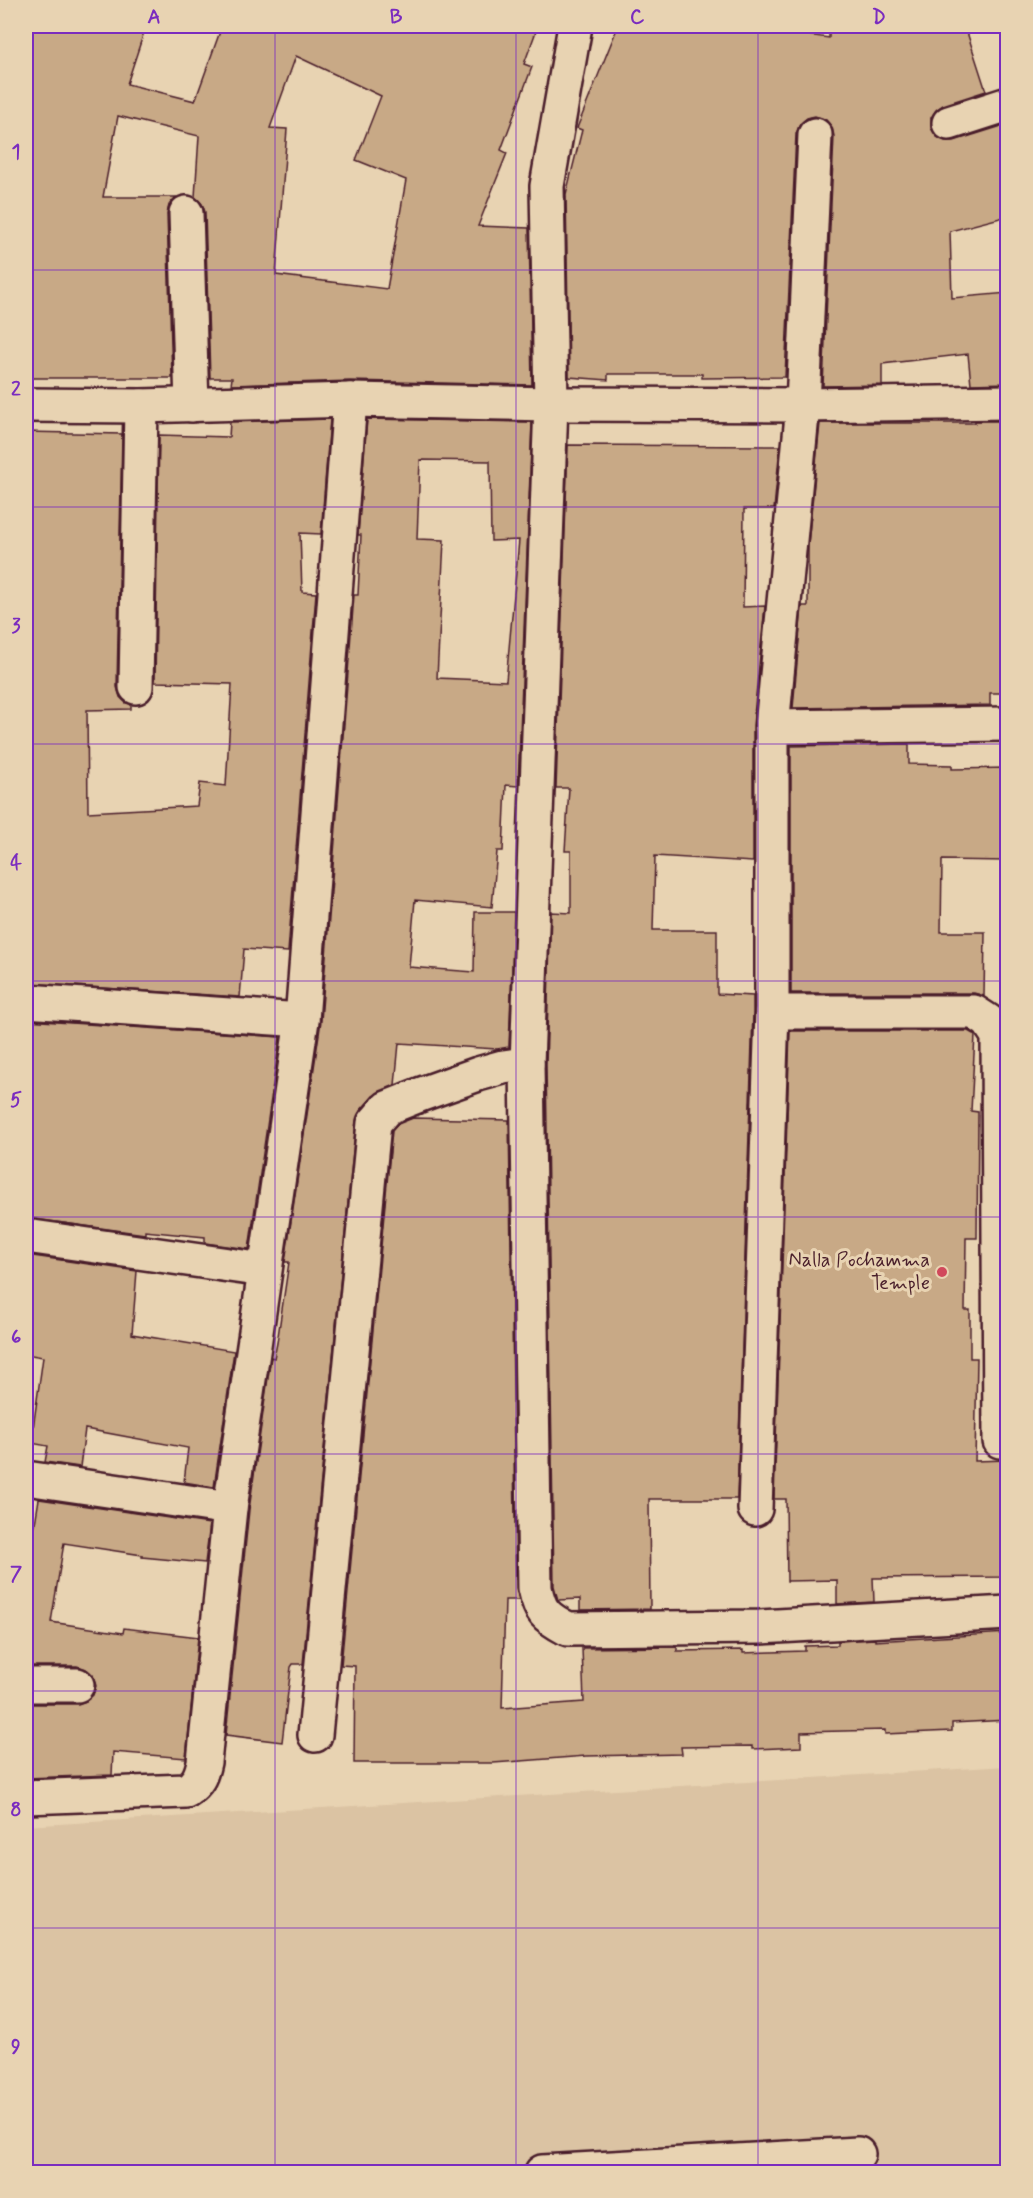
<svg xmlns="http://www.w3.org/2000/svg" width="1033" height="2198" viewBox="0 0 1033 2198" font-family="Mynerve,sans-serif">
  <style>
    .built { fill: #dbc3a3 }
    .building { fill: #c8a986; stroke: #4a1f2b; stroke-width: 1.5; fill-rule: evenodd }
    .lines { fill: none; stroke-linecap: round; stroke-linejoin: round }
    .minor-casing { stroke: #4a1f2b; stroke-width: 38 }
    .tertiary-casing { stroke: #4a1f2b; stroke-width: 38 }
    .minor { stroke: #e8d3b2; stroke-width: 33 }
    .tertiary { stroke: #e8d3b2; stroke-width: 33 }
    .grid { fill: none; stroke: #7b2cbf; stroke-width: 1.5; stroke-opacity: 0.55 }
    .poi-dot { fill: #d1495b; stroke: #e8d3b2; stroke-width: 2 }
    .labels { text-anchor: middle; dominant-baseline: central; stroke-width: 6; stroke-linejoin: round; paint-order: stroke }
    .poi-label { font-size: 20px; fill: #4a1f2b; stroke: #e8d3b2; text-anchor: end }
    .neatline { fill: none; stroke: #7b2cbf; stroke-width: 2 }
    .grid-label { font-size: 20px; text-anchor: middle; font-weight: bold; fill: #7b2cbf }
  </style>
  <rect width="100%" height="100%" fill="#e8d3b2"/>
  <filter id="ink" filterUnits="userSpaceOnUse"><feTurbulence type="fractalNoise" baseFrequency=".0167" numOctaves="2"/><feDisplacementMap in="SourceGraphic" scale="12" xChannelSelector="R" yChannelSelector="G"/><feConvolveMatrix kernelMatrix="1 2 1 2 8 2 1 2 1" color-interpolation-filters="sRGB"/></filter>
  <g filter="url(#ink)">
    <!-- built -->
    <polygon class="built" points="1007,1766 1007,2172 26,2172 26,1826"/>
    <!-- building -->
    <g class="building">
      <path d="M26 26H146L127 84 195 101 222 26H538L524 64 532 67 501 150 507 153 478 226 529 228 532 385 350 381 231 385 232 378H210L205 212 202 204 195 197 199 136 118 116 103 197H176L169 205 167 214 172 378H26ZM296 56 381 96 356 160 406 180 387 289 276 275 287 129 270 128Z"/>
      <polygon points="618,26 738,26 829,38 829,26 965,26 986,91 943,105 936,110 931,118 931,128 937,137 945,141 954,141 1008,124 1008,216 950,231 952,298 1008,293 1008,383 971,384 968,354 882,364 882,385 823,386 834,136 832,127 826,120 815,116 807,118 800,124 796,134 785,377 702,378 702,374 608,374 608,380 569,377 566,194 582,130 577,128"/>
      <polygon points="330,419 321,534 300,533 302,592 316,593 288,952 244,949 240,997 26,983 26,432 122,434 117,687 120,697 126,703 131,704 131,709 87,710 88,812 197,806 200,783 226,786 232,684 155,682 159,435 229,437 230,422"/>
      <path d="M367 419 532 422 518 786 506 785 503 851H497L492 907 415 900 409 967 474 972 475 912H514L509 1047 497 1049 399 1043 395 1085 373 1096 360 1111 356 1121 303 1664H293L291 1667 282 1742 226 1735 249 1510 271 1357 274 1358 277 1343 289 1262H285L321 1021 354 595H358L361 535H358ZM420 460 490 461 491 541 519 540 506 681 437 678 444 540 417 539Z"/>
      <polygon points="975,421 1008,421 1008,693 990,693 990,705 793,708 802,606 808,606 808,545 820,423 975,423"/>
      <polygon points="568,445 780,446 774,509 744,509 743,607 765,606 753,725 753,862 655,856 653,930 717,930 717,994 753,996 753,1012 737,1499 649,1499 650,1609 580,1610 580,1599 558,1600 554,1586 546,1064 551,912 571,913 571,851 565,851 569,788 556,788"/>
      <polygon points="909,744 909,764 952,765 952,769 1008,768 1008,861 942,860 941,932 985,932 984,996 974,993 791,993 791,746"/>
      <polygon points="26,1020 280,1037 249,1249 205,1243 205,1237 145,1231 145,1234 26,1218"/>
      <polygon points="790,1031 968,1031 975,1035 971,1111 978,1112 977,1238 966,1238 965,1310 970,1310 970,1358 977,1358 975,1461 1008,1460 1008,1577 873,1578 874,1602 837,1604 837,1580 787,1581 786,1499 774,1499"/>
      <polygon points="413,1118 509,1120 516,1588 519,1600 505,1600 502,1708 584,1702 582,1648 677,1647 677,1651 743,1650 743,1653 805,1651 805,1646 838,1645 838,1641 875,1639 875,1641 1008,1633 1008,1720 952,1723 952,1731 885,1734 885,1730 801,1732 801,1747 752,1749 752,1746 681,1747 682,1754 586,1756 493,1763 354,1763 355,1666 341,1665 392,1131 398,1124"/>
      <polygon points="26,1255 137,1271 132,1334 234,1351 214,1487 184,1482 188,1448 85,1429 80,1467 45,1462 48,1446 31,1443 43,1357 26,1354"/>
      <polygon points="39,1499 210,1524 205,1563 142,1557 142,1555 64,1543 51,1622 123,1633 124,1628 198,1637 186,1758 113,1752 112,1775 26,1778 26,1704 78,1704 86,1701 93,1695 96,1686 93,1675 86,1669 77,1666 26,1666 26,1579"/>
    </g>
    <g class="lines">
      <!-- minor casing -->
      <g class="minor-casing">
        <g id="minor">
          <path d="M575 26 547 186 551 404 527 1064 535 1588C540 1612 545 1617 568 1629L760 1627 1008 1613"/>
          <polyline points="949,123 1008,104"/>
          <polyline points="186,213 192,405"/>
          <polyline points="136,687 141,406"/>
          <polyline points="772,727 1008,724"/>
          <polyline points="26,1001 302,1020"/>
          <polyline points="772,1012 974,1012 988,1021 998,1036 1000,1441"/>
          <polyline points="26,1236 264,1270"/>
          <polyline points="26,1478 230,1508"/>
          <polyline points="755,1509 772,1012 772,727 803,405 815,135"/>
          <polyline points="26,1685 77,1685"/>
          <polyline points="315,1735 374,1123 387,1108 422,1094 478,1074 503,1067 527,1064"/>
          <path d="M26 1797 186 1791C198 1783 201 1776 204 1762L230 1508 302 1020 350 400"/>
          <polyline points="542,2172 858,2154"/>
        </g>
      </g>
      <!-- tertiary casing -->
      <g class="tertiary-casing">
        <polyline id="tertiary" points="26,405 141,406 350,400 551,404 803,405 1008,402"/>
      </g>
      <!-- minor -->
      <use href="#minor" class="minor"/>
      <!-- tertiary -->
      <use href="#tertiary" class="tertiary"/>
    </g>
  </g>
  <!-- grid -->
  <path class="grid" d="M275 26V2172M516 26V2172M758 26V2172M26 270H1008M26 507H1008M26 744H1008M26 981H1008M26 1217H1008M26 1454H1008M26 1691H1008M26 1928H1008"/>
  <!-- markers -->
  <circle class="poi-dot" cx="942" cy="1272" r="6"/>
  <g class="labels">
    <!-- poi labels -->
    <g class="poi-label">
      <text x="930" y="1260">Nalla Pochamma<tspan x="930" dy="23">Temple</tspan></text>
    </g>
  </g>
  <!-- margin -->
  <rect width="1033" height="2198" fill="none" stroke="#e8d3b2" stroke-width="66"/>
  <rect x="33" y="33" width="967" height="2132" class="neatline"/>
  <g class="grid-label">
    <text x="154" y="23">A</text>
    <text x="396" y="23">B</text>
    <text x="637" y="23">C</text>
    <text x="879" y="23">D</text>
    <text x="16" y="158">1</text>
    <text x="16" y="395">2</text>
    <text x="16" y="632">3</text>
    <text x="16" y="869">4</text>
    <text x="16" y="1106">5</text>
    <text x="16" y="1343">6</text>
    <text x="16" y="1580">7</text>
    <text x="16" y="1816">8</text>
    <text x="16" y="2053">9</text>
  </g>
</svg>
